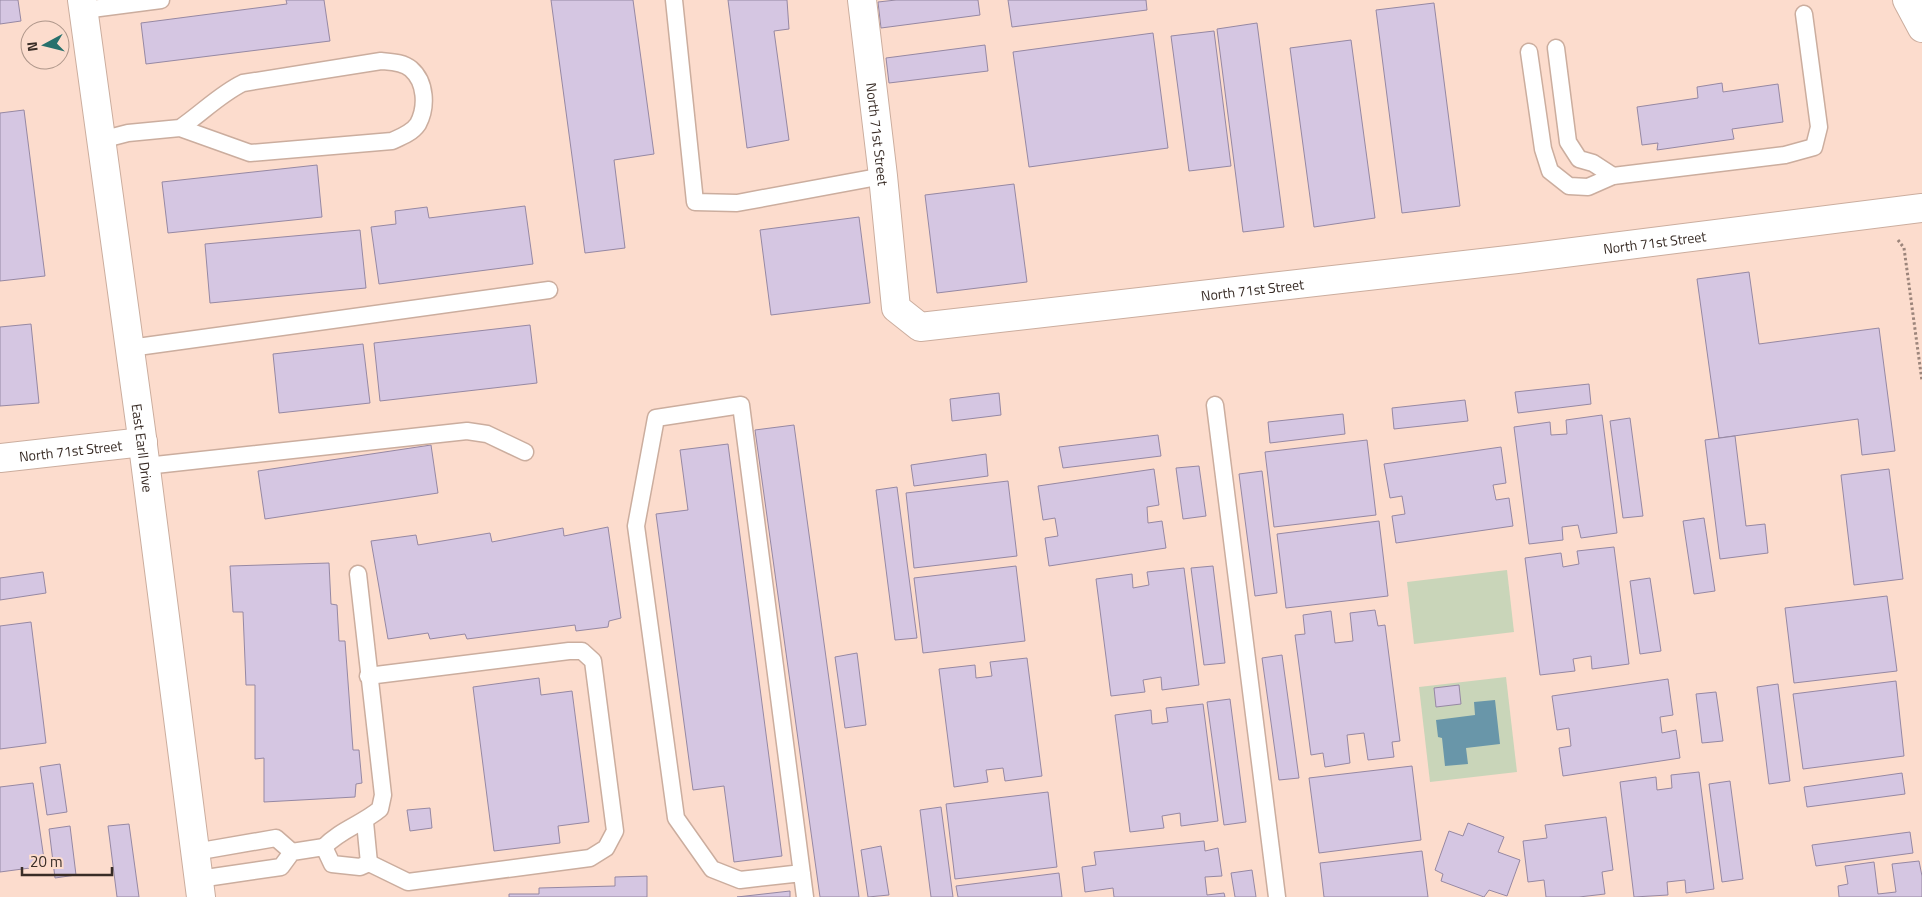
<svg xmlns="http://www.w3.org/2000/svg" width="1922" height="897" viewBox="0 0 1922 897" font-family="'Titillium Web',sans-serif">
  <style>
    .green { fill: #c9d5b9 }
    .water { fill: #6996a9 }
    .building { fill: #d5c6e2; stroke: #9688a3 }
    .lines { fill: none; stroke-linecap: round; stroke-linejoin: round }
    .lane-casing { stroke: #cbad9e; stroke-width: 19 }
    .street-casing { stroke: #cbad9e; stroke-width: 30 }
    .secondary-casing { stroke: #cbad9e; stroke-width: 30 }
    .path { stroke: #9c857b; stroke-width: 3; stroke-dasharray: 2.5 2.5; stroke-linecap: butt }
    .lane { stroke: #fff; stroke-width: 16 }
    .street { stroke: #fff; stroke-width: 28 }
    .secondary { stroke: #fff; stroke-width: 28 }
    .labels { text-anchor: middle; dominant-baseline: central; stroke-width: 5; stroke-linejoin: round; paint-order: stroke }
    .street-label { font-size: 14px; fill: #382c26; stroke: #fcdccd }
  </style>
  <rect width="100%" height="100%" fill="#fcdccd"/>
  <!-- green -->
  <g class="green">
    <polygon points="1507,570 1514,632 1414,644 1407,582"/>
    <polygon points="1506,677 1517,772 1430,782 1419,687"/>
  </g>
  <!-- water -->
  <polygon class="water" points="1495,700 1500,744 1466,748 1468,764 1445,766 1442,738 1438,737 1436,720 1475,715 1474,702"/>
  <!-- building -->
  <g class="building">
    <polygon points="0,0 18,0 21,21 0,24"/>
    <polygon points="286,0 324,0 330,41 146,64 141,23 287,4"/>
    <polygon points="551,0 633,0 654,154 614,160 625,248 585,253"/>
    <polygon points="728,0 787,0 789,29 774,31 789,140 747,148"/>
    <polygon points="896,0 978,0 980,15 881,28 878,2"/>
    <polygon points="1008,0 1146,0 1147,10 1012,27"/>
    <polygon points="1434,3 1460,206 1402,213 1376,10"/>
    <polygon points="1257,23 1284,227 1243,232 1217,29"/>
    <polygon points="1214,31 1231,166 1189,171 1171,36"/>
    <polygon points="1153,33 1168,148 1029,167 1013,52"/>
    <polygon points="1351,40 1375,218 1314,227 1290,48"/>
    <polygon points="985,45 988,71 889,83 886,58"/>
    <polygon points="1722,83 1723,92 1778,84 1783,122 1732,129 1734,139 1657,150 1658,143 1642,145 1637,107 1698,98 1697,87"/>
    <polygon points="24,110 45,276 0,281 0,113"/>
    <polygon points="317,165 322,217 168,233 162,182"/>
    <polygon points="1014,184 1027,282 937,293 925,195"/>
    <polygon points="525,206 533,264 379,284 371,227 396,224 395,211 427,207 429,218"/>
    <polygon points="859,217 870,303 771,315 760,230"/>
    <polygon points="360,230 366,288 210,303 205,244"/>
    <polygon points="1749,272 1759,344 1879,328 1895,451 1862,455 1858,419 1719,438 1697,279"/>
    <polygon points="31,324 39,403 0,406 0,327"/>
    <polygon points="530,325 537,383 380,401 374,343"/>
    <polygon points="363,344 370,403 279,413 273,354"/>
    <polygon points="1589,384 1591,404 1518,413 1515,392"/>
    <polygon points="999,393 1001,415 952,421 950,399"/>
    <polygon points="1465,400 1468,421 1394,429 1392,408"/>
    <polygon points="1343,414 1345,434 1270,443 1268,422"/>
    <polygon points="1602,415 1617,533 1581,538 1578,525 1562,527 1563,540 1529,544 1514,427 1550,422 1551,435 1567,434 1566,420"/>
    <polygon points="1630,418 1643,516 1623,518 1610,421"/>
    <polygon points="794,425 859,897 820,897 755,430"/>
    <polygon points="1158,435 1161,456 1063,468 1059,447"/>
    <polygon points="1735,436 1746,526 1765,524 1768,553 1720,559 1705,440"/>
    <polygon points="1367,440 1376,515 1274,527 1265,452"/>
    <polygon points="728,444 782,856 734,862 724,786 693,790 656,514 688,510 680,450"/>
    <polygon points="431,445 438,493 265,519 258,471"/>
    <polygon points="1501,447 1506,483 1493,485 1496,500 1509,498 1513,526 1396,543 1392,516 1405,514 1402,496 1390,498 1384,464"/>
    <polygon points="986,454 988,476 914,486 911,465"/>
    <polygon points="1199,466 1206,516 1183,519 1176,468"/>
    <polygon points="1154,469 1159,505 1147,507 1148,523 1162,521 1166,548 1049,566 1045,538 1058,536 1055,518 1043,520 1038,486"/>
    <polygon points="1889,469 1903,579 1854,585 1841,475"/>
    <polygon points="1262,471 1277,593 1255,596 1239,474"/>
    <polygon points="1008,481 1017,556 914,568 906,493"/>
    <polygon points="897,487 917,638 895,640 876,490"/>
    <polygon points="1704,518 1715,591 1694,594 1683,521"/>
    <polygon points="1379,521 1388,596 1286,608 1277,534"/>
    <polygon points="608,527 621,618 609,621 608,627 576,631 575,625 467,639 465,634 430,639 428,633 388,639 371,541 416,535 418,545 490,533 492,542 563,528 564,536"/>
    <polygon points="1614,547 1629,664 1592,669 1591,656 1573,659 1575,671 1540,675 1525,558 1561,553 1563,567 1579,564 1577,551"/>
    <polygon points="329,563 331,604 337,605 339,641 345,641 353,750 359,750 362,783 356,784 355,797 264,802 264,758 255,759 255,685 246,685 243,612 233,612 230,566"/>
    <polygon points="1016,566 1025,641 923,653 914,578"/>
    <polygon points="1213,566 1225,663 1204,665 1191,568"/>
    <polygon points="1184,568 1199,685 1162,690 1161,677 1143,680 1145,692 1111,696 1096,579 1132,574 1133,588 1149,585 1147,572"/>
    <polygon points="43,572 46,593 0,600 0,578"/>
    <polygon points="1650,578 1661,651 1640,654 1630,581"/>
    <polygon points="1887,596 1897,671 1794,683 1785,608"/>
    <polygon points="1375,610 1378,626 1385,625 1400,741 1392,742 1394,757 1368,760 1364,733 1347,735 1350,763 1325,767 1323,753 1311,755 1295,635 1305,634 1303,615 1331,611 1335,643 1353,641 1350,613"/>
    <polygon points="31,622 46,743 0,749 0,626"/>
    <polygon points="857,653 866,725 845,728 835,657"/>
    <polygon points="1282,655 1299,778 1279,780 1262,658"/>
    <polygon points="1027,658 1042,776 1005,781 1003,768 986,770 988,782 954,787 939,669 975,665 976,678 992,676 990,662"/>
    <polygon points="539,678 541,695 572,691 589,822 558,826 560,843 494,851 473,687"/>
    <polygon points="1668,679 1673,715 1660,717 1662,733 1676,730 1680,758 1563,776 1559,748 1571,746 1569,728 1557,730 1552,696"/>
    <polygon points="1896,681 1904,756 1803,769 1793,694"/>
    <polygon points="1778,684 1790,781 1769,784 1757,687"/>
    <polygon points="1459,685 1461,704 1436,707 1434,688"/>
    <polygon points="1716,692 1723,741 1702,743 1696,694"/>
    <polygon points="1230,699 1246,822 1224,825 1207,702"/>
    <polygon points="1203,704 1218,821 1181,826 1180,813 1162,816 1164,828 1130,832 1115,715 1151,710 1152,724 1168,722 1166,708"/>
    <polygon points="60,764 67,812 47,815 40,767"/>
    <polygon points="1412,766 1421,840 1319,853 1309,778"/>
    <polygon points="1699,772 1714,889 1686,893 1685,880 1667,882 1668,895 1634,897 1620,782 1656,777 1657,790 1672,788 1671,775"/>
    <polygon points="1902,773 1905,794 1807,807 1804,787"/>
    <polygon points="1730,781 1743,879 1722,882 1709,784"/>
    <polygon points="33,783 45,866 0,872 0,787"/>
    <polygon points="1048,792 1057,867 955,879 946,804"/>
    <polygon points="941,807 953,897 931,897 920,810"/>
    <polygon points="430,808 432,828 410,831 407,810"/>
    <polygon points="1606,817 1613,870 1602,872 1605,894 1579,897 1546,897 1544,880 1528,882 1523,841 1547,838 1545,825"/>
    <polygon points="1468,823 1504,837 1498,852 1520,860 1507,896 1489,890 1484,897 1441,881 1443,874 1435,870 1449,831 1463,836"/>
    <polygon points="129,824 139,897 117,897 108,826"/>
    <polygon points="70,826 76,875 55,878 49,829"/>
    <polygon points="1910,832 1913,853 1816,866 1812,845"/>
    <polygon points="1204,841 1205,851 1218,848 1222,876 1205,877 1207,895 1224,893 1225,897 1114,897 1113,888 1085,892 1082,867 1096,865 1094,852"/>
    <polygon points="881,846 889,895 868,897 861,850"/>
    <polygon points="1422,851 1428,897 1324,897 1320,863"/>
    <polygon points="1919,861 1922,876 1922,897 1839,897 1838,886 1848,884 1845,866 1874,862 1878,894 1896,892 1892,864"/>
    <polygon points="1252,870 1256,897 1235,897 1231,873"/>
    <polygon points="1059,873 1062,897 958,897 956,886"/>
    <polygon points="647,876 647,897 509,897 509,894 539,894 539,888 615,886 615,877"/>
    <polygon points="790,891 790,897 737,897"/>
  </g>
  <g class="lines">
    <!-- lane casing -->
    <g class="lane-casing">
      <g id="lane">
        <polyline points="674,0 695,202 737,203 883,176"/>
        <polyline points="84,10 161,0"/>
        <polyline points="1556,48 1568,142 1579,159 1593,163 1613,176"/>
        <polyline points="1529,52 1543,149 1550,171 1569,186 1588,187 1613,176 1785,155 1814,147 1819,127 1804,14"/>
        <path d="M101 140 128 133 180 128 250 153 392 141C401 137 412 133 418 124 427 107 426 82 411 69 403 62 391 62 381 61L243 83C220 94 202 113 180 128"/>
        <polyline points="130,348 549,290"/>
        <polyline points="1215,405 1277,897"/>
        <polyline points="146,466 467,431 487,434 525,452"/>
        <polyline points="365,822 369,863"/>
        <path d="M324 847C340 830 362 824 380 809L383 795 358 574"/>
        <polyline points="195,852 276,838 292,852"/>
        <polyline points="802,873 740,880 712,869 676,818 636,526 656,418 741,405 805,897"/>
        <polyline points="199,879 281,867 292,852 324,847 332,864 360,867 369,863 408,882 590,858 606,848 615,831 593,661 582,651 569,651 368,676"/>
      </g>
    </g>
    <!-- street casing -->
    <g class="street-casing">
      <g id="street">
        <path id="s1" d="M862 0 883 176 896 308 920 327 1517 259 1922 208"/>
        <path id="s2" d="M0 458 143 442"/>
      </g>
    </g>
    <!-- secondary casing -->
    <g class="secondary-casing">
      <g id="secondary">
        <path id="s3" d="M82 0 141 430 201 897"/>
        <polyline points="1907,0 1922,28"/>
      </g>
    </g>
    <!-- path -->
    <polyline class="path" points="1898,240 1904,248 1922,381"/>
    <!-- lane -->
    <use href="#lane" class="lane"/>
    <!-- street -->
    <use href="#street" class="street"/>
    <!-- secondary -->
    <use href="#secondary" class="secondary"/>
  </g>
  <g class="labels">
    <!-- street labels -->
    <g class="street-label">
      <text stroke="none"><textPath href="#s1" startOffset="135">North 71st Street</textPath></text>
      <text stroke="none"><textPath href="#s1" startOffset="1080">North 71st Street</textPath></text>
      <text stroke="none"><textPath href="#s1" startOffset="675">North 71st Street</textPath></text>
      <text stroke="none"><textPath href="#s3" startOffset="452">East Earll Drive</textPath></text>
      <text stroke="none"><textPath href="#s2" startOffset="71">North 71st Street</textPath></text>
    </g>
  </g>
  <!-- north arrow -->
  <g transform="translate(45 45) rotate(263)"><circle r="24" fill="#fcdccd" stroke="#ae968a"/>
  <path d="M0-4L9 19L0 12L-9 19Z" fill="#27706c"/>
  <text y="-8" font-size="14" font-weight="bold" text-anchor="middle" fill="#382c26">N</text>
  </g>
  <!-- scale -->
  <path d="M22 867v8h90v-8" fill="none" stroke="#382c26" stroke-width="2.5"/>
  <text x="30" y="867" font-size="15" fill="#382c26" stroke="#fcdccd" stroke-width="4" paint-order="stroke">20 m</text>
</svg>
